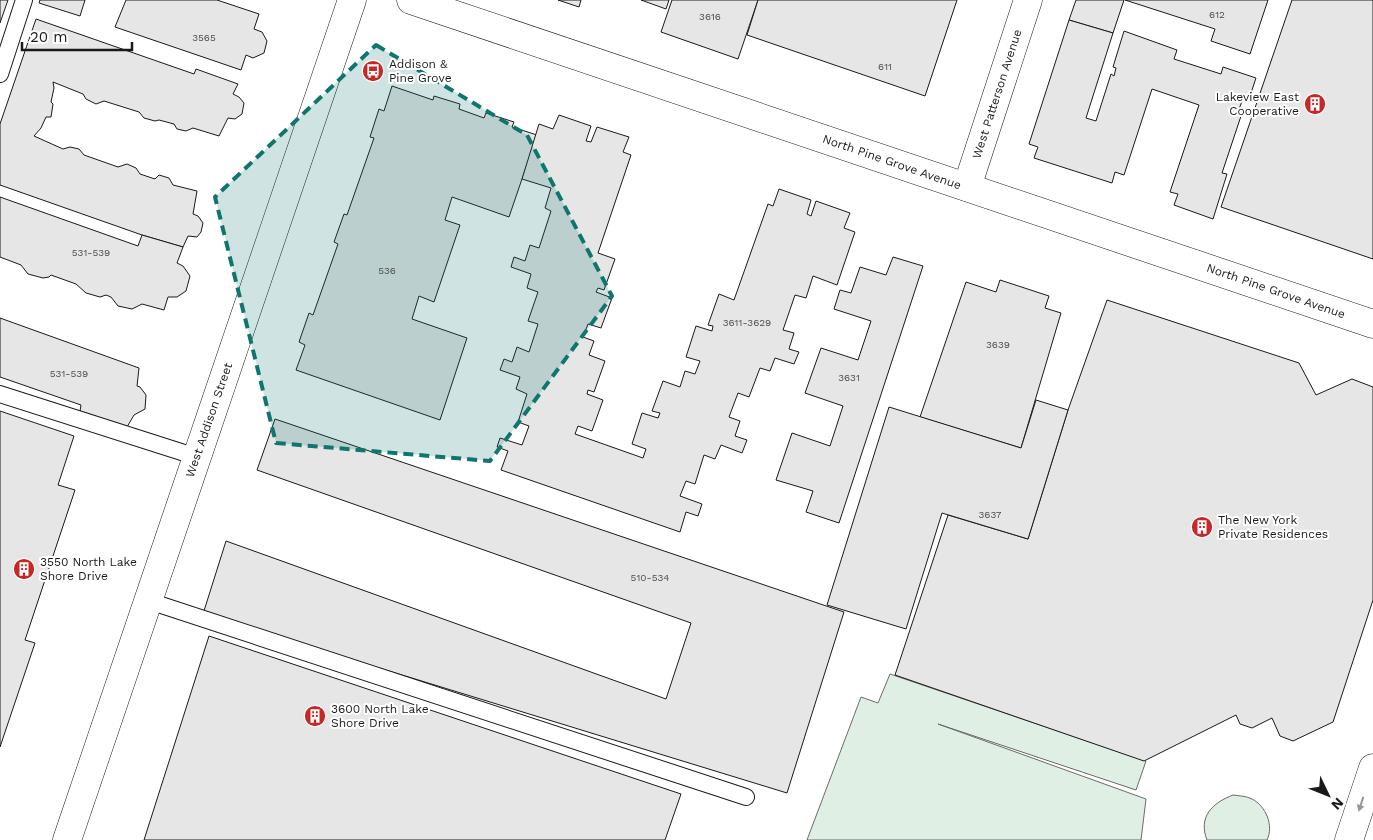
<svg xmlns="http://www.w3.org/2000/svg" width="1373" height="840" viewBox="0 0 1373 840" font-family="'Work Sans',sans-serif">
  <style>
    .green { fill: #e0efe3; stroke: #6a6a6a }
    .building { fill: #e6e6e6; stroke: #1a1a1a }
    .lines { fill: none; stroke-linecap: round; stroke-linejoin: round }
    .lane-casing { stroke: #1a1a1a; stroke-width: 18 }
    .street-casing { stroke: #1a1a1a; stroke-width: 29 }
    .secondary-casing { stroke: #1a1a1a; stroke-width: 29 }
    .lane { stroke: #fff; stroke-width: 16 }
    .street { stroke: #fff; stroke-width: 28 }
    .secondary { stroke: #fff; stroke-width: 28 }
    .oneway { fill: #989898 }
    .marked { fill: #0f766e; fill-opacity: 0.2; stroke: #0f766e; stroke-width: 4; stroke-dasharray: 10 6; stroke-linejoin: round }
    .labels { text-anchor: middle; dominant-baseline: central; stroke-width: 4; stroke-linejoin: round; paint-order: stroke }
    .number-label { font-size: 10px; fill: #4d4d4d }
    .poi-label { font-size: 12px; fill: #1a1a1a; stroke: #fff; text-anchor: start }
    .street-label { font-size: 12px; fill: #1a1a1a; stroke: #fff }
  </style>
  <rect width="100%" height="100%" fill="#fff"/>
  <!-- green -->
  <g class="green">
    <polygon points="890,674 1146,761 1136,790 938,724 1146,799 1141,840 807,840 861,697 878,703"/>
    <path d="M1233 795C1240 796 1246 796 1252 799 1266 806 1274 826 1267 840H1207C1198 817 1212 803 1233 795Z"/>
  </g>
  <!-- building -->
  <g class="building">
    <polygon points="0,0 8,0 0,23"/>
    <polygon points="40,0 85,0 80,16 39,3"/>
    <polygon points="126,0 217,0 259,14 254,29 262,32 267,41 264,53 253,58 246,55 241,70 115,27"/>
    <polygon points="558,0 581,0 579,7"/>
    <polygon points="641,0 669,0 666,9"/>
    <polygon points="672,0 758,0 738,59 661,32"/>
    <polygon points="758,0 957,0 925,96 747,35"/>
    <polygon points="1076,0 1124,0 1113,33 1069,20"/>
    <polygon points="1125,0 1268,0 1250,54 1211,41 1215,29"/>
    <polygon points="1292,0 1373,0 1373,259 1221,207"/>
    <polygon points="36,19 194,74 196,69 238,84 233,94 239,97 244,103 242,114 235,119 228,118 219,136 193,128 186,131 177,129 174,124 159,120 155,121 144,118 139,112 104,101 96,104 86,99 83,94 53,82 54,88 51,102 53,104 51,117 46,117 41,128 34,136 63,149 70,147 79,149 84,155 118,167 127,164 136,168 140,174 155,179 159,175 169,178 173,185 197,191 193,214 198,216 203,223 201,232 197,237 188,236 183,247 142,235 0,185 0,124"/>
    <polygon points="1069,20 1113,33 1086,118 1096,121 1111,74 1114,76 1116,68 1113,67 1124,31 1177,50 1174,59 1221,74 1223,67 1256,78 1250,96 1245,94 1237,114 1241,116 1222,173 1227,174 1213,219 1174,205 1178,194 1170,192 1199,105 1152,89 1124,175 1115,172 1112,183 1034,158 1038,147 1029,144"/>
    <polygon points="392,86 433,100 434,96 460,104 459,109 484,118 486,113 514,122 512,127 537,135 509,217 452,197 445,220 460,225 434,302 419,296 412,319 467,338 440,420 296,370 305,345 299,342 309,313 313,315 338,244 334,242 344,214 347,215 374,138 370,137 379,109 384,111"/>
    <polygon points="559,115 591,126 586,141 591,142 597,127 629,137 623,152 631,155 598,253 615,259 604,290 598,288 596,292 612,298 601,328 588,324 583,337 594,341 589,355 605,361 594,392 588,390 587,394 603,400 592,431 578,426 575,434 643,458 646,449 632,444 642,413 658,418 660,413 652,411 663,381 680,387 685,371 695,374 700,361 686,357 696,326 712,331 713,326 708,325 719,294 734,300 768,204 773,206 779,189 811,200 807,214 811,216 816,201 850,213 844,228 855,232 837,285 813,276 806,298 795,295 783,330 794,333 789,349 799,352 794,364 775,358 770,371 760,368 749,397 738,393 729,417 740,421 735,436 747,440 742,453 721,445 715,459 704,455 695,484 686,481 680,496 702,504 698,516 686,512 680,532 501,470 508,451 497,447 500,438 522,445 529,426 518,422 527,394 516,389 520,377 500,370 504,359 512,362 517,347 529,352 538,324 528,321 538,292 527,288 531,274 511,267 514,257 525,261 530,245 539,248 551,211 545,208 551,188 522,179 539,124 553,129"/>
    <polygon points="0,197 138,246 142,235 183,247 177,263 183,266 190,276 186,291 177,297 168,297 164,310 142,304 132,309 118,306 111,297 106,295 100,297 86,293 76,284 51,275 49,277 43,278 28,274 21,265 0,257"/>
    <polygon points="893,257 923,266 839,523 806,512 813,491 776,480 792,433 830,446 843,406 805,393 821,348 858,360 871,321 834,309 840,290 851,293 860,267 886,275"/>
    <polygon points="1000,280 1049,296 1045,308 1061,313 1021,448 920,417 966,282 996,292"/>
    <polygon points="1107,300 1299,363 1316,395 1352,379 1373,387 1373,600 1333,722 1293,741 1280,736 1272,718 1252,728 1240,724 1236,715 1144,761 895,675 948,515 1028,539 1068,410"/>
    <polygon points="0,318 139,368 137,386 140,387 146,395 145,409 134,415 127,427 80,411 81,405 0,377"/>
    <polygon points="1036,400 1068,410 1028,539 942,513 906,629 827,605 889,407 1021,448"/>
    <polygon points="0,411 74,436 58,485 75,490 25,640 35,643 0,747"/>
    <polygon points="275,419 844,612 787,793 203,614 226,541 666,699 691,623 257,470"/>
    <polygon points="209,636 681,794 665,840 144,840"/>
  </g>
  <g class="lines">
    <!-- lane casing -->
    <g class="lane-casing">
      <g id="lane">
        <polyline points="0,74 24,0"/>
        <polyline points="0,394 197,457"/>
        <polyline points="149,601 746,797"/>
      </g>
    </g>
    <!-- street casing -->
    <g class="street-casing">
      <g id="street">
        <polyline points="411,0 1373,324"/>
        <polyline points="967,187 1028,0"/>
        <polyline points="1349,840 1373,768"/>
      </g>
    </g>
    <!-- secondary casing -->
    <g class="secondary-casing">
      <polyline id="secondary" points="67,840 352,0"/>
    </g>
    <!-- lane -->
    <use href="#lane" class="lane"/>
    <!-- street -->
    <use href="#street" class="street"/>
    <!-- secondary -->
    <use href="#secondary" class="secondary"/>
  </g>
  <!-- one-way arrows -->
  <defs><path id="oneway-solid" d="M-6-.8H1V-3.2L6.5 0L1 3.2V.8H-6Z" transform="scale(1.25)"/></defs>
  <use class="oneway" href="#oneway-solid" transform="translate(1361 804) rotate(108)"/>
  <!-- marked area -->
  <path class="marked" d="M376 45 527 135 612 296 490 461 276 443 215 197Z"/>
  <!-- icons -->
  <defs>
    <g id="bus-disc" transform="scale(1.125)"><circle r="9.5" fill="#c62828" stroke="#fff"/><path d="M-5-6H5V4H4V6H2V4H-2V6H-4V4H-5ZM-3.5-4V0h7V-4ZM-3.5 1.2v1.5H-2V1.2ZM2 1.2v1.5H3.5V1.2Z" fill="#fff"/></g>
    <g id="building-disc" transform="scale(1.125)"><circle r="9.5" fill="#c62828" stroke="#fff"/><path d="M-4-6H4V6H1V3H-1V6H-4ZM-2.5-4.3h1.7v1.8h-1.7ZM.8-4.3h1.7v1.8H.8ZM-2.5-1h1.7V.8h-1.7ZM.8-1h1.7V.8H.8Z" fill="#fff"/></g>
  </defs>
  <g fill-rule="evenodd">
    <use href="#bus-disc" x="373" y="71"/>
    <use href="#building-disc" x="1315" y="104"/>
    <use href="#building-disc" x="1202" y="527"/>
    <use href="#building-disc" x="24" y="569"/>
    <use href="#building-disc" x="315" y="716"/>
  </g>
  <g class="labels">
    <!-- number labels -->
    <g class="number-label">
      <text x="1217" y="14">612</text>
      <text x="710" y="16">3616</text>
      <text x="204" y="37">3565</text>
      <text x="885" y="66">611</text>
      <text x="91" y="252">531-539</text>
      <text x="387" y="270">536</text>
      <text x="747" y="322">3611-3629</text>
      <text x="998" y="344">3639</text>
      <text x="69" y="373">531-539</text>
      <text x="849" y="377">3631</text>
      <text x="990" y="514">3637</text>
      <text x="650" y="577">510-534</text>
    </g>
    <!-- poi labels -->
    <g class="poi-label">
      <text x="389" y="64">Addison &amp;<tspan x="389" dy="14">Pine Grove</tspan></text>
      <text x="1299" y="97" text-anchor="end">Lakeview East<tspan x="1299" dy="14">Cooperative</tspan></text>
      <text x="1218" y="520">The New York<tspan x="1218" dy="14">Private Residences</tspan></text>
      <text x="40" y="562">3550 North Lake<tspan x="40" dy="14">Shore Drive</tspan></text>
      <text x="331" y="709">3600 North Lake<tspan x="331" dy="14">Shore Drive</tspan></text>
    </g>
    <!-- street labels -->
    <g class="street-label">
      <text transform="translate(997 94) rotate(-72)">West Patterson Avenue</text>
      <text transform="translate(892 162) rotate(19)">North Pine Grove Avenue</text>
      <text transform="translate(1276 291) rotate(19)">North Pine Grove Avenue</text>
      <text transform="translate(209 420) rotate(-71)">West Addison Street</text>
    </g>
  </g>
  <!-- north arrow -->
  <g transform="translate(1328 795) rotate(133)" stroke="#ffffff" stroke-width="4" paint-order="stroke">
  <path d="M0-4L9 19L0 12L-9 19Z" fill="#1a1a1a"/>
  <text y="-8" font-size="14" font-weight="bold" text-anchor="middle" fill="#1a1a1a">N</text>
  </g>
  <!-- scale -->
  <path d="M22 42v8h110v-8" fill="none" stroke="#1a1a1a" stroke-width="2.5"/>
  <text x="30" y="42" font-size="15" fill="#1a1a1a" stroke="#ffffff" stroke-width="4" paint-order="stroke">20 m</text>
</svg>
